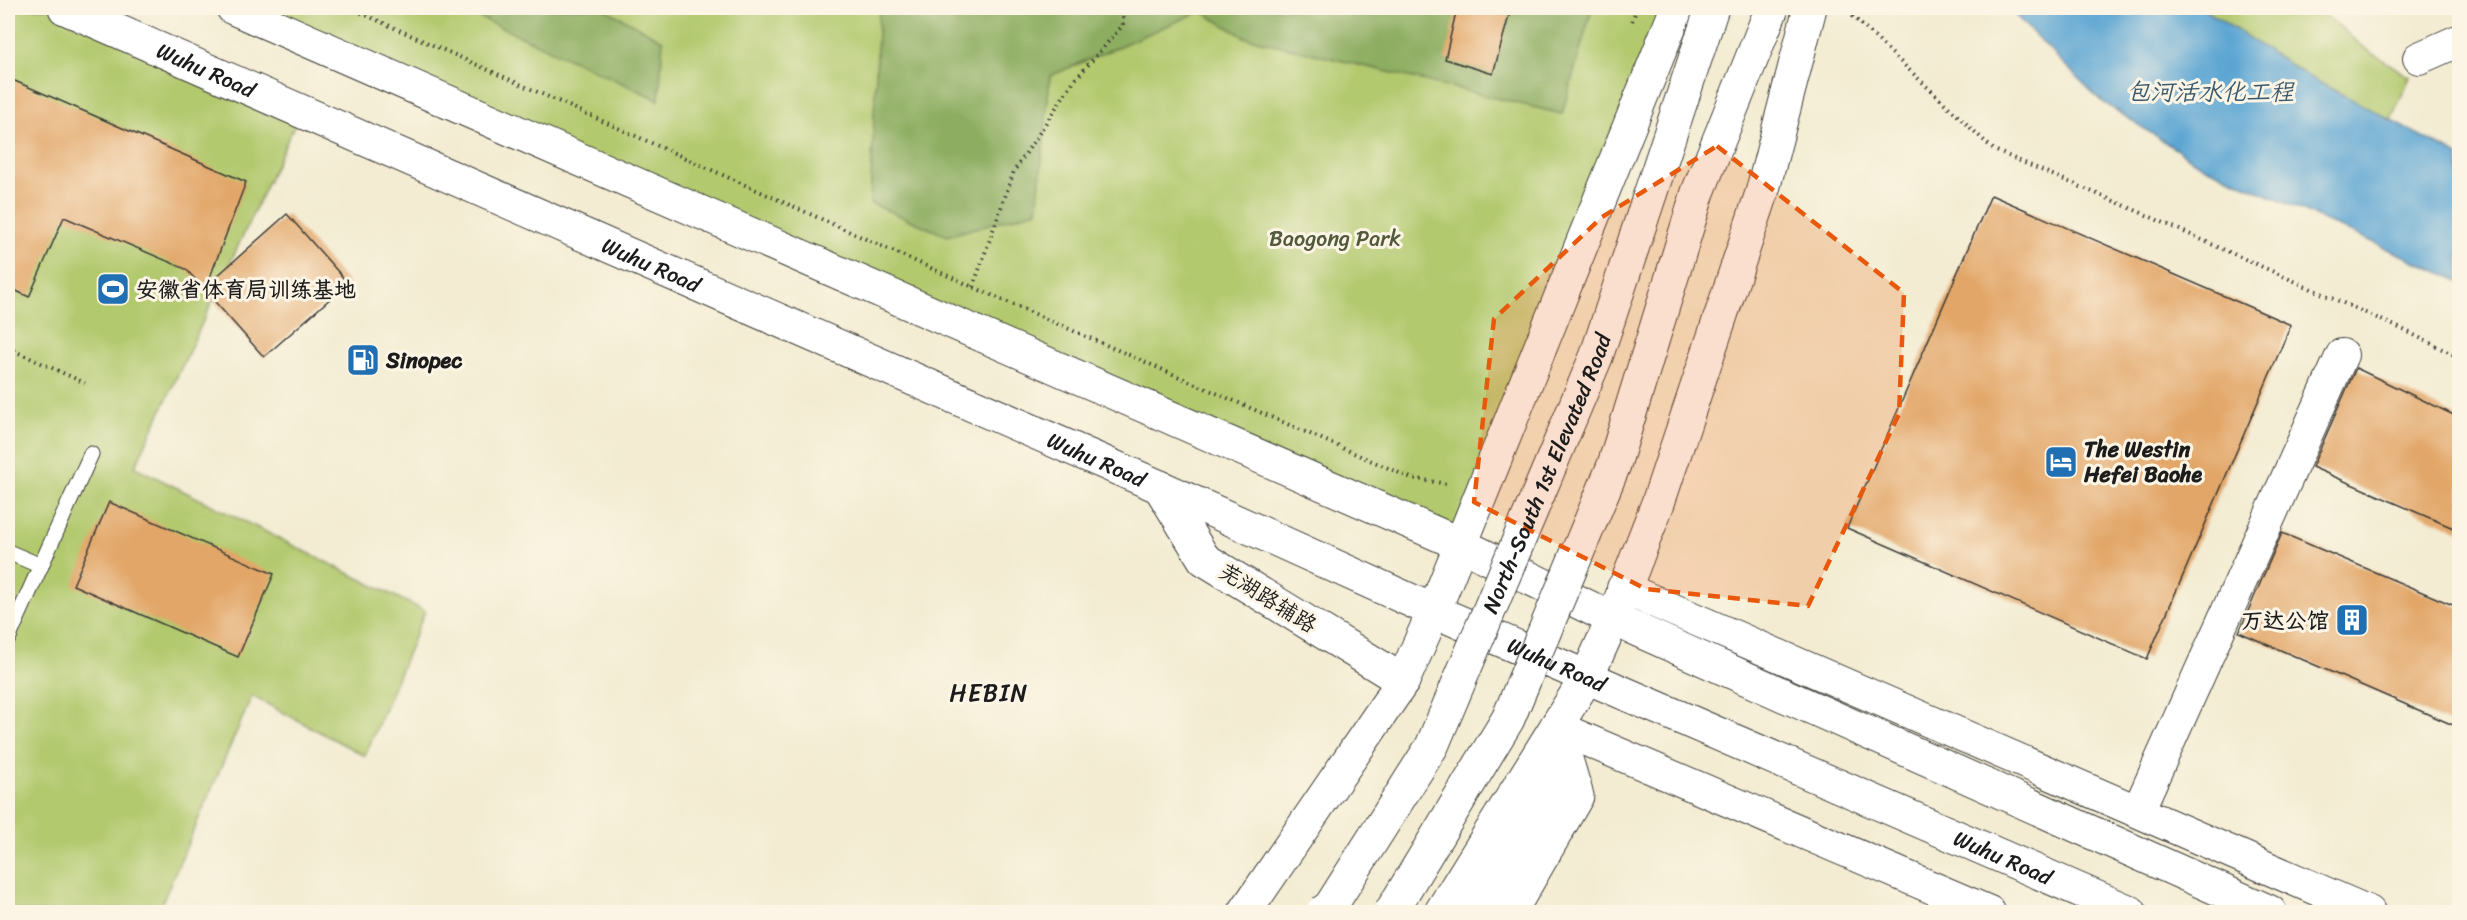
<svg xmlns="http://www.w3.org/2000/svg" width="2467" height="920" viewBox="0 0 2467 920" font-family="Sriracha,'LXGW WenKai TC',sans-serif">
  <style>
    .green { fill: #b2c96e; stroke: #677245; stroke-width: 1.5 }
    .forest { fill: #8dad61; stroke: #54643e; stroke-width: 1.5 }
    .water { fill: #5ca5d3; stroke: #3c6078; stroke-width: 1.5 }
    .building { fill: #e2a668 }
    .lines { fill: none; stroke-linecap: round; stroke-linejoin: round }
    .lane-casing { stroke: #3c3b37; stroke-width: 17 }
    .street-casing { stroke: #3c3b37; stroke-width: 34 }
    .primary-casing { stroke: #3c3b37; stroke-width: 35 }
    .highway-casing { stroke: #3c3b37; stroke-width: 35 }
    .path { stroke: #3c3b37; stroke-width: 4; stroke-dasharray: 1.5 4.5; stroke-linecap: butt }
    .lane { stroke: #fff; stroke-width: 15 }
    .street { stroke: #fff; stroke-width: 32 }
    .primary { stroke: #fff; stroke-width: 33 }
    .highway { stroke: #fff; stroke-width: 33 }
    .highway-bridge-casing { stroke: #3c3b37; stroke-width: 35; stroke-linecap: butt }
    .highway-bridge { stroke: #fff; stroke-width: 33 }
    .marked { fill: #e8590c; fill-opacity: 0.2; stroke: #e8590c; stroke-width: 4.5; stroke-dasharray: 12 8; stroke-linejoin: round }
    .labels { text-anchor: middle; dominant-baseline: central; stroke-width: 6; stroke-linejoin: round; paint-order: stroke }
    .street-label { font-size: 22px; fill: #1c1c1c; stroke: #fcf5e5 }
    .park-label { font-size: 22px; fill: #505939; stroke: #fcf5e5 }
    .poi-label { font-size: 22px; font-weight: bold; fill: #1c1c1c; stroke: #fcf5e5; text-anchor: start }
    .water-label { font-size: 24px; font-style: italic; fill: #395a6e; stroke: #fcf5e5 }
    .neighbourhood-label { font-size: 24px; letter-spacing: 1.5px; fill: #1c1c1c; stroke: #fcf5e5 }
  </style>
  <rect width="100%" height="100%" fill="#fcf5e5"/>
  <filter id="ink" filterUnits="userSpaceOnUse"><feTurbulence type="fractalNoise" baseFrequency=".0167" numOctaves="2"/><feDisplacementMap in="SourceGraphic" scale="12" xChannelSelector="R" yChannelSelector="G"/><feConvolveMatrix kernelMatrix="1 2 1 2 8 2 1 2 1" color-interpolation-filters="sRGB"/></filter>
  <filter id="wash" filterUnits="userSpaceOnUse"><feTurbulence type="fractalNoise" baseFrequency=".008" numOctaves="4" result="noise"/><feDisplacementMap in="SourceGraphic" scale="24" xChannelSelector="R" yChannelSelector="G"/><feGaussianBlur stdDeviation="1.35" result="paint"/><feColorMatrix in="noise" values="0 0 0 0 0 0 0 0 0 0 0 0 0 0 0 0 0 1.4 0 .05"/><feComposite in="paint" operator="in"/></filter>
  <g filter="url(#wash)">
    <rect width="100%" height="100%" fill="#f3ecd2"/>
    <!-- green -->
    <g class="green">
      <polygon points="8,8 65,8 301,111 135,467 425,611 365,756 252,696 158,912 8,912"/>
      <polygon points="233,8 1677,8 1460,544"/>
      <polygon points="2202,8 2316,8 2366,49 2410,77 2391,120 2309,77"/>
    </g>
    <!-- forest -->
    <g class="forest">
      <polygon points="459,8 603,8 663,40 659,100"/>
      <polygon points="879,8 1592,8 1562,114 1244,37 1201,11 1050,76 1037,211 947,236 870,203"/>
    </g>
    <!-- water -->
    <polygon class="water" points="2008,8 2202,8 2309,77 2459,156 2459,281 2197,163 2100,100"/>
    <g id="blocks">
      <!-- building -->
      <g class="building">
        <polygon points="1457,8 1493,8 1510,12 1493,74 1445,59"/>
        <polygon points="8,78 246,182 207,285 287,214 348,283 264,357 186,269 64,217 29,297 8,287"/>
        <polygon points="1991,195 2291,325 2147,659 1847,528"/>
        <polygon points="2356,368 2460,418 2460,531 2312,467"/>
        <polygon points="109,502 274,574 238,657 73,585"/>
        <polygon points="2282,533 2460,608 2460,728 2239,632"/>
      </g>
    </g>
  </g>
  <g filter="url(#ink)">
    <use href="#blocks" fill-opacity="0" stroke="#3c3b37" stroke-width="1.5"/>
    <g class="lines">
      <!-- lane casing -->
      <g class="lane-casing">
        <g id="lane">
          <polyline points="8,552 41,566"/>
          <polyline points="8,639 91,454"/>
        </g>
      </g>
      <!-- street casing -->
      <g class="street-casing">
        <g id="street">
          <polyline points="2419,58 2460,40"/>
          <polyline points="1623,588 2369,912"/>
          <polyline points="1556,727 1989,912"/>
          <polyline points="2138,811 2342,355"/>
        </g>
      </g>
      <!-- primary casing -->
      <g class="primary-casing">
        <g id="primary">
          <path id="s1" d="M65 8 1160 487 1434 611 2130 912"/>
          <polyline points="233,8 1460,544 1613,619 2270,912"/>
          <polyline points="1160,487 1204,559 1403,681"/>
        </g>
      </g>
      <!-- highway casing -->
      <g class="highway-casing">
        <g id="highway">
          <polyline points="1245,912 1403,681 1434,611 1677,8"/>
          <polyline points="1441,912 1587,677 1613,619 1658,503 1762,193 1810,8"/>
          <polyline points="1477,912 1559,773 1556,727"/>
          <polyline points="1510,912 1577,796 1563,749"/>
        </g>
      </g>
      <!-- path -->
      <g class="path">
        <polyline points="350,8 973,287 1411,478 1448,484"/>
        <polyline points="1848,12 1994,150 2135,210 2406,331 2460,358"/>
        <polyline points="1632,21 1637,8"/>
        <polyline points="973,287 1014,171 1073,82 1123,25 1123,8"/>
        <polyline points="8,348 85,383"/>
      </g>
      <!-- lane -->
      <use href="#lane" class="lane"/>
      <!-- street -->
      <use href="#street" class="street"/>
      <!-- primary -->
      <use href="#primary" class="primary"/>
      <!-- highway -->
      <use href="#highway" class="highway"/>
      <!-- highway-bridge casing -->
      <g class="highway-bridge-casing">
        <g id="highway-bridge">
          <path id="s2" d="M1323 912 1330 907 1432 746 1596 357 1712 8"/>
          <polyline points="1391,912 1508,719 1614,465 1698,192 1772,8"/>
        </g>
      </g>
      <!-- highway-bridge -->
      <use href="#highway-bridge" class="highway-bridge"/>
    </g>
  </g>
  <!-- marked area -->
  <path class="marked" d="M1717 146 1904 293 1899 414 1808 606 1646 589 1474 502 1494 319 1602 217Z"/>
  <!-- icons -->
  <defs>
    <g id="stadium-square" transform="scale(1.725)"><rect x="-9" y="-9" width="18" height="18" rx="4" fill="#1f6fb2" stroke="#fcf5e5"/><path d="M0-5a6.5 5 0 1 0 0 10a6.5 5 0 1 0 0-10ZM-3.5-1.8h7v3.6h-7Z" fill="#fff"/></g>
    <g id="fuel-square" transform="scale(1.725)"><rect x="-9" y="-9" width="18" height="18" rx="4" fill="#1f6fb2" stroke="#fcf5e5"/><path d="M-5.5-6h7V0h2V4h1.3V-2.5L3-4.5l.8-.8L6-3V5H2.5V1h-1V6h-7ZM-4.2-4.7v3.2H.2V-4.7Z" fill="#fff"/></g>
    <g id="hotel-square" transform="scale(1.725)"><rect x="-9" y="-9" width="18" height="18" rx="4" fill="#1f6fb2" stroke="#fcf5e5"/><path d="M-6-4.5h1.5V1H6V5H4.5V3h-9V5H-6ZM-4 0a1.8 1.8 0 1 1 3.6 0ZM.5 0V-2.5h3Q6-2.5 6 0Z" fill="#fff"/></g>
    <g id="building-square" transform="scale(1.725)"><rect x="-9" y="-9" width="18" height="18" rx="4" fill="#1f6fb2" stroke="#fcf5e5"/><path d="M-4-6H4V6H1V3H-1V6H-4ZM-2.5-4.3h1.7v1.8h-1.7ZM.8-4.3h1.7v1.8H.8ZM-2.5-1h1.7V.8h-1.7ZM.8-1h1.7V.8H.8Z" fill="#fff"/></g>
  </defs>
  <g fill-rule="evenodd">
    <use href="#stadium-square" x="113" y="289"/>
    <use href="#fuel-square" x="363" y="360"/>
    <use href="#hotel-square" x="2061" y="462"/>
    <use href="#building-square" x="2352" y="620"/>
  </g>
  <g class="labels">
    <!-- street labels -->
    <g class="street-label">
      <text stroke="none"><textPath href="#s1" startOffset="154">Wuhu Road</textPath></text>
      <text stroke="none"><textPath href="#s1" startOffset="640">Wuhu Road</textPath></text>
      <text stroke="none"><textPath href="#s1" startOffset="1126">Wuhu Road</textPath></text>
      <text stroke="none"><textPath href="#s2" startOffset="495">North-South 1st Elevated Road</textPath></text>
      <text transform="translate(1268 598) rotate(32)">芜湖路辅路</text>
      <text stroke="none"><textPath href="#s1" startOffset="1630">Wuhu Road</textPath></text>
      <text stroke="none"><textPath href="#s1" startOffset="2116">Wuhu Road</textPath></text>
    </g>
    <!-- park labels -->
    <g class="park-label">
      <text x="1335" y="238">Baogong Park</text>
    </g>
    <!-- poi labels -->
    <g class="poi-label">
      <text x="136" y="289">安徽省体育局训练基地</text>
      <text x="386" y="360">Sinopec</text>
      <text x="2084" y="449">The Westin<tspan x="2084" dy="25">Hefei Baohe</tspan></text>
      <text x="2329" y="620" text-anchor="end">万达公馆</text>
    </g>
    <!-- water labels -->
    <g class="water-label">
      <text x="2210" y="92">包河活水化工程</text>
    </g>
    <!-- neighbourhood labels -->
    <g class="neighbourhood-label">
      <text x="989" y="693">HEBIN</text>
    </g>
  </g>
  <!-- margin -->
  <rect width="2467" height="920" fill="none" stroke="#fcf5e5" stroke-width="30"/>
</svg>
